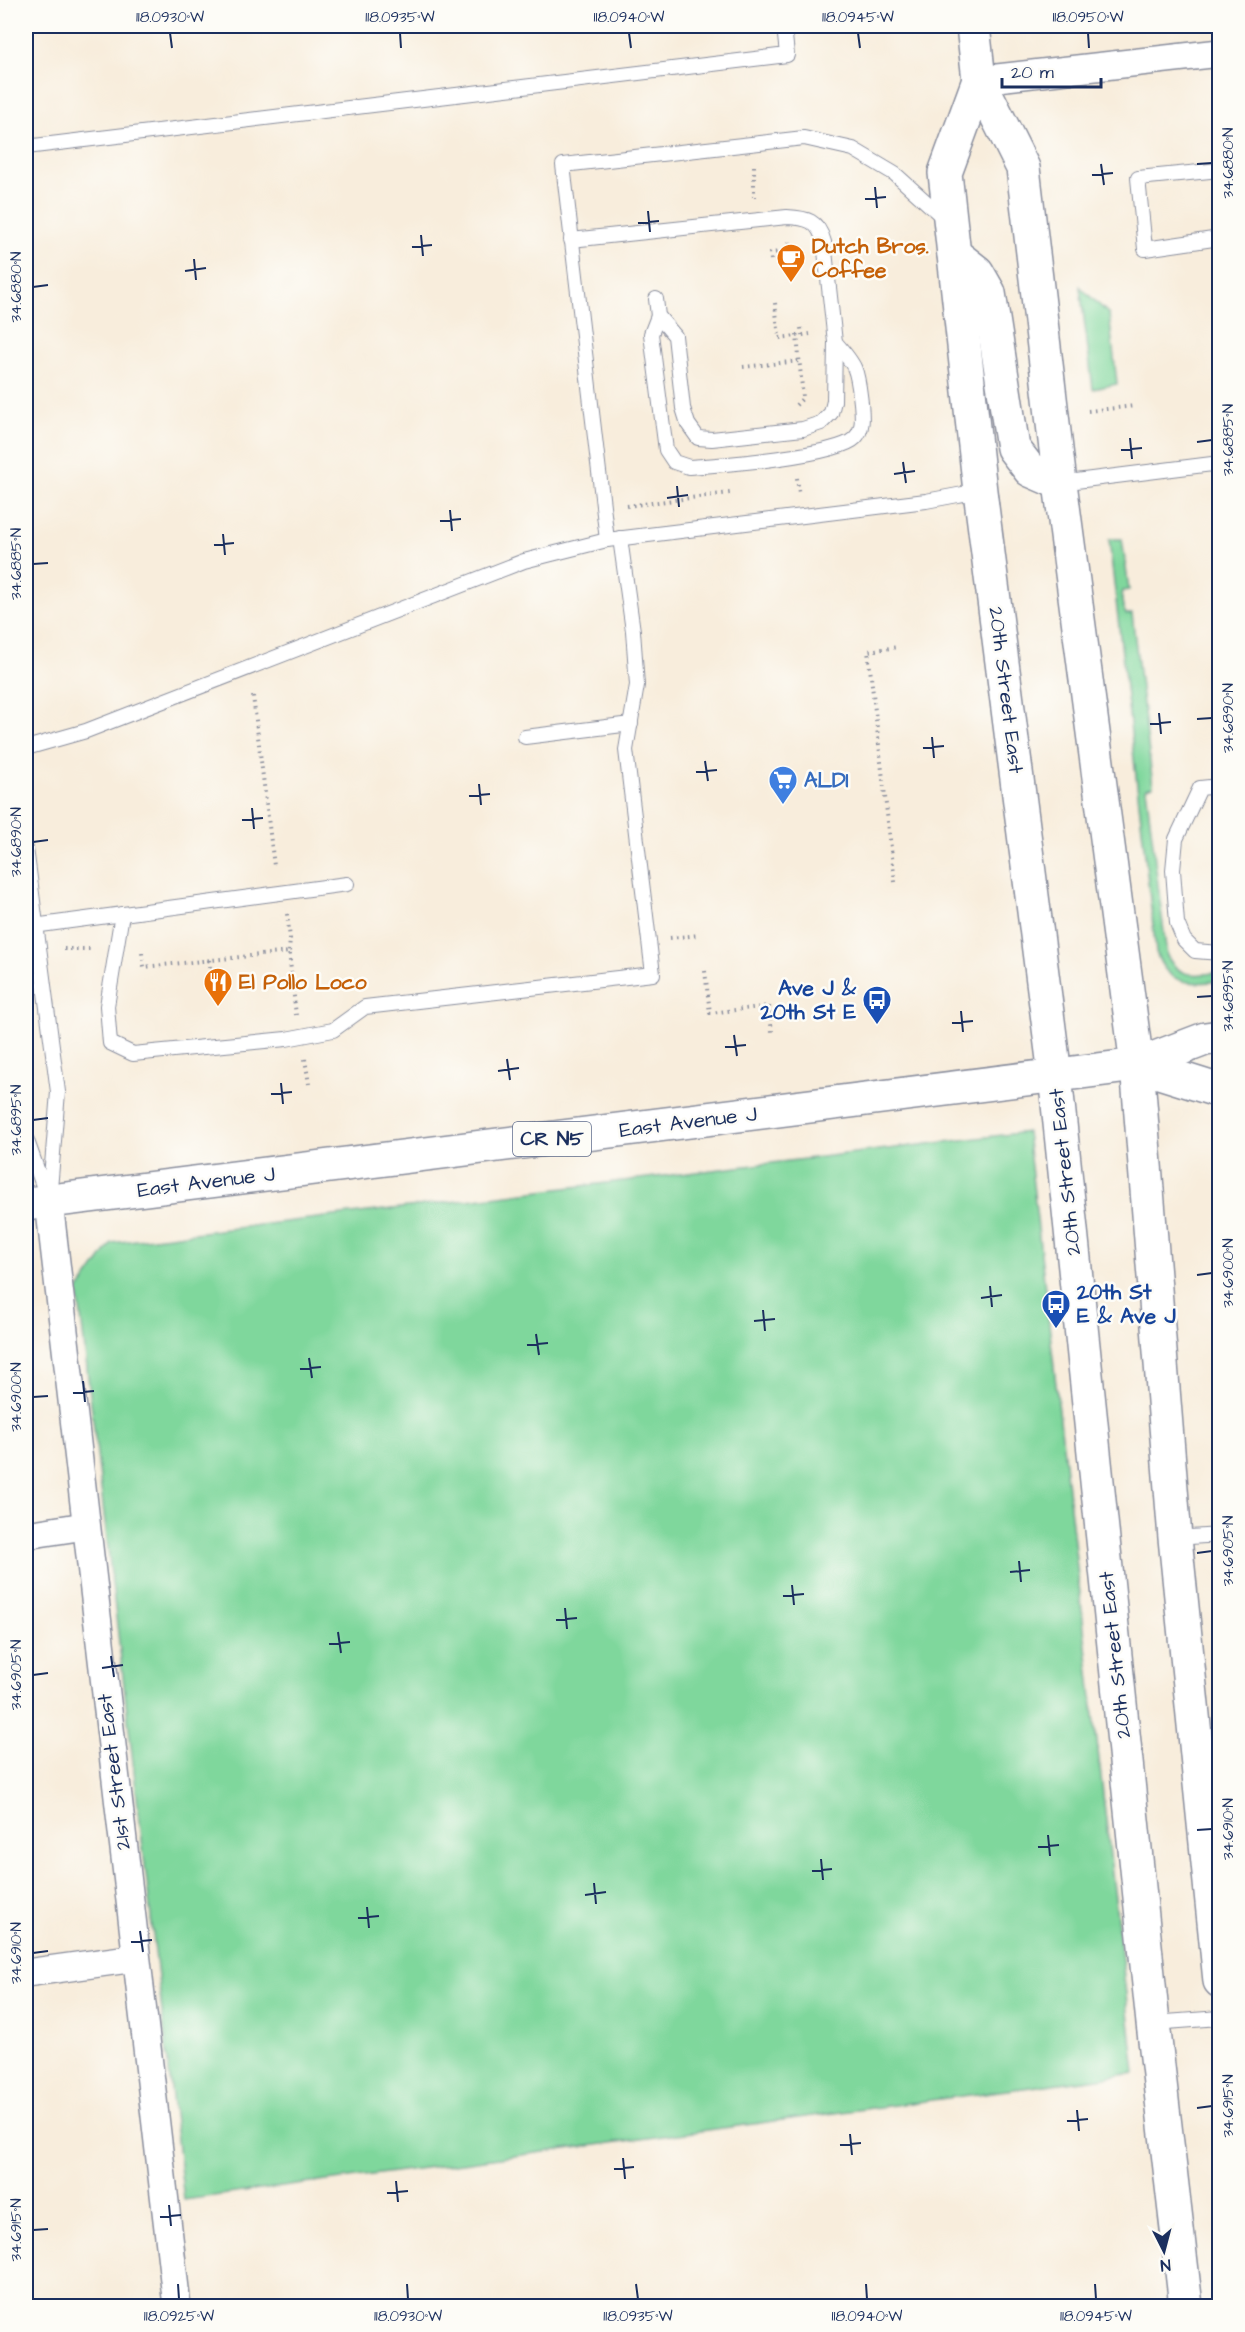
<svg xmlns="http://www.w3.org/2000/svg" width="1245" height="2332" viewBox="0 0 1245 2332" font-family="'Architects Daughter',sans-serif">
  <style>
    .green { fill: #7fd79c; stroke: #4d837d; stroke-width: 1.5 }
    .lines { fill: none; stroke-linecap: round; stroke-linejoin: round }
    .lane-casing { stroke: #8a8e9d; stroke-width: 16 }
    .street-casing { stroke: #8a8e9d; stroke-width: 30 }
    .primary-casing { stroke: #8a8e9d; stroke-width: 36 }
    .path { stroke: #8a8e9d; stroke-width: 4; stroke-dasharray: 1.5 4.5; stroke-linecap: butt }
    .lane { stroke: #fff; stroke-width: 14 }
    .street { stroke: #fff; stroke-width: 27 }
    .primary { stroke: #fff; stroke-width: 33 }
    .ticks { fill: none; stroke: #1b2f5e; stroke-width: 2 }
    .labels { text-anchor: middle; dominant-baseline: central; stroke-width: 5; stroke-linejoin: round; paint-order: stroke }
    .shield { fill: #fdfcf7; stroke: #5f6c8c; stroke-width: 1.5 }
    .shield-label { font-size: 20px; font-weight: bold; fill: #1b2f5e }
    .food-label { font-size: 21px; font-weight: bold; fill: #c56008; stroke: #fdfcf7; text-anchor: start }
    .street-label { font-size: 21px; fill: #1b2f5e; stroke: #fdfcf7 }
    .shop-label { font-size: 21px; font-weight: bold; fill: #366cbe; stroke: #fdfcf7; text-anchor: start }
    .transit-label { font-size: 21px; font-weight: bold; fill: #164399; stroke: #fdfcf7; text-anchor: end }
    .neatline { fill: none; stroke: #1b2f5e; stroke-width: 2 }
    .ticks-label { font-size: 15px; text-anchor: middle; fill: #1b2f5e }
  </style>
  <rect width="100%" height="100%" fill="#fdfcf7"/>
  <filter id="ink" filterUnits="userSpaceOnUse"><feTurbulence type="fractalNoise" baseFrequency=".0167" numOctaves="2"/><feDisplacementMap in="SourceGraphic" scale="12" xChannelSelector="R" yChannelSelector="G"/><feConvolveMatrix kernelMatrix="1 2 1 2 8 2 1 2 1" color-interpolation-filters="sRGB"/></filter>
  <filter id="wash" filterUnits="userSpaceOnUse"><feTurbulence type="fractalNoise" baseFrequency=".008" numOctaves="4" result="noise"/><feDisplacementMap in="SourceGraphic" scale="24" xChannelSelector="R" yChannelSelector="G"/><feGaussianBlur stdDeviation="1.35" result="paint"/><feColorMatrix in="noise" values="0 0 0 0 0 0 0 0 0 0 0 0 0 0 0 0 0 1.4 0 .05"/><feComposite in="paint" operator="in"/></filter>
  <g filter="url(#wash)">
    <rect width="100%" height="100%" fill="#f8eddc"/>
    <!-- green -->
    <g class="green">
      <polygon points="1080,287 1109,314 1117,384 1093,389"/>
      <path d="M1109 539H1122L1129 590 1123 591C1121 597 1122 608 1126 614H1132L1153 786 1146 788 1167 956C1181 980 1196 975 1219 972V981C1190 985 1167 985 1156 952Z"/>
      <polygon points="1027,1132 1135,2073 184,2200 78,1291 112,1243"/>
    </g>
  </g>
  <g filter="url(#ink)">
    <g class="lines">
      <!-- lane casing -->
      <g class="lane-casing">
        <g id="lane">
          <polyline points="26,147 787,55 784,26"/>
          <polyline points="1220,170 1138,178 1145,249 1220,238"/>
          <path d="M571 240 787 217C807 218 818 220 824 242L835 342 834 401 831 413 821 423 803 429 712 439 698 438 688 424 683 408 675 336 658 316 656 299"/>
          <path d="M658 316 651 334 666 450 674 462 689 467C718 465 838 456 855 438 864 429 862 415 861 403 857 370 858 368 835 342"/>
          <polyline points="1060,483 1220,463"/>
          <polyline points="607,540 563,165 804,138 853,149 895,174 945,219"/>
          <polyline points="525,737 631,724"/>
          <polyline points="26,748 86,731 524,561 607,540 926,501 979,491"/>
          <polyline points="1220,786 1200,788 1176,839 1173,870 1177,923 1184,940 1195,951 1220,953"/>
          <polyline points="26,848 58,1092 49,1202"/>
          <polyline points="122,914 107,1006 110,1043 133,1054 286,1039 333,1030 365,1007 653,974 626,750 637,685 633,631 620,538"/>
          <polyline points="26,927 347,884"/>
          <polyline points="26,1138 47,1197"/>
          <polyline points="1175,1538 1220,1535"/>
          <polyline points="1153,2023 1220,2018"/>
        </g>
      </g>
      <!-- street casing -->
      <g class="street-casing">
        <g id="street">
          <polyline points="979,80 1220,53"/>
          <polyline points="49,1202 177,2306"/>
          <polyline points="26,1535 85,1526"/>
          <polyline points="26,1973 136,1958"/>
        </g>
      </g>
      <!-- primary casing -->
      <g class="primary-casing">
        <g id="primary">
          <polyline points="973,26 979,80 1023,168 1060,483 1137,1065 1175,1538 1220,1981"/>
          <polyline points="979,80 945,173 980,491 1055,1075 1153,2023 1186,2306"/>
          <polyline points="954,254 977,272 989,293 1013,448 1030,470 1060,483"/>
          <polyline points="1137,1065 1220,1091"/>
          <polyline points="26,1204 1137,1065 1205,1039 1220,1037"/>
        </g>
      </g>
      <!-- path -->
      <g class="path">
        <polyline points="754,166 754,197"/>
        <polyline points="771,260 770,253 791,251 789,239"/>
        <polyline points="775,303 779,338 797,336"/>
        <polyline points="801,328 802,335"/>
        <polyline points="743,367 800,361"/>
        <polyline points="796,405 803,398 797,336 810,334"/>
        <polyline points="1088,411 1135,406"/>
        <polyline points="797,478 799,493"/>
        <polyline points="627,506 730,493"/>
        <polyline points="253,696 274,866"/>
        <polyline points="895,882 868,651 898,647"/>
        <polyline points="287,914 290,938 289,952"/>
        <polyline points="670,938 699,935"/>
        <polyline points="64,949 92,949"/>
        <polyline points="142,953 144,967 289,952 296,1015"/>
        <polyline points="209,960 212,982"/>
        <polyline points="705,971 710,1013 769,1006 772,1032"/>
        <polyline points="305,1059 309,1084"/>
      </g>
      <!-- lane -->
      <use href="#lane" class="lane"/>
      <!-- street -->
      <use href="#street" class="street"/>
      <!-- primary -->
      <use href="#primary" class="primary"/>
    </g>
  </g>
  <!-- ticks -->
  <path class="ticks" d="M170 33 172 48M400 33 401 48M629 33 631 48M858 33 860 48M1088 33 1089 48M1101 164 1104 185M1197 164 1212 163M1092 175 1113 173M875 187 877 208M865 199 886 197M648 211 650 232M638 223 659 221M421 235 423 256M412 247 432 245M194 259 196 280M185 271 206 268M33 287 48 285M1130 438 1132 459M1197 442 1212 440M1121 450 1142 448M903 462 906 483M894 474 915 471M677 486 679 507M667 498 688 495M450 510 452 531M440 521 461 519M223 534 225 555M214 545 234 543M33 564 48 563M1159 713 1161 734M1197 719 1212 718M1150 724 1171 722M932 737 934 758M923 748 944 746M705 761 708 781M696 772 717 770M479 784 481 805M469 796 490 794M252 808 254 829M242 820 263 818M33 842 48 840M1197 997 1212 996M961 1011 963 1032M952 1023 973 1021M734 1035 737 1056M725 1047 746 1045M507 1059 510 1080M498 1071 519 1068M281 1083 283 1104M271 1094 292 1092M33 1120 48 1118M1197 1275 1212 1273M990 1286 992 1307M981 1298 1002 1295M763 1310 765 1331M754 1321 775 1319M536 1334 539 1355M527 1345 548 1343M309 1358 312 1378M300 1369 321 1367M83 1381 85 1402M73 1393 94 1391M33 1397 48 1396M1197 1553 1212 1551M1019 1561 1021 1582M1010 1572 1030 1570M792 1585 794 1605M783 1596 804 1594M565 1608 567 1629M556 1620 577 1618M338 1632 341 1653M329 1644 350 1642M111 1656 114 1677M102 1668 123 1665M33 1675 48 1673M1197 1830 1212 1829M1048 1835 1050 1856M1038 1847 1059 1845M821 1859 823 1880M812 1871 832 1869M594 1883 596 1904M585 1895 606 1892M367 1907 369 1928M358 1918 379 1916M140 1931 143 1952M131 1942 152 1940M33 1953 48 1951M1197 2108 1212 2106M1077 2110 1079 2131M1067 2121 1088 2119M850 2134 852 2155M840 2145 861 2143M623 2158 625 2179M614 2169 634 2167M396 2181 398 2202M387 2193 408 2191M169 2205 171 2226M160 2217 181 2215M33 2230 48 2229M178 2284 179 2299M407 2284 408 2299M636 2284 638 2299M866 2284 867 2299M1095 2284 1096 2299"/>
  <!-- icons -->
  <defs>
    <g id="cafe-pin" transform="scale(1.5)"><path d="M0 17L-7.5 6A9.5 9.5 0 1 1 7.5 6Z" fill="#e8710a" stroke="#fdfcf7"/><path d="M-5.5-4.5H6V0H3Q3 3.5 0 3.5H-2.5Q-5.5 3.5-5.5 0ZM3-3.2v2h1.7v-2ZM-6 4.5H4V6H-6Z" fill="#fff"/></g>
    <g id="supermarket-pin" transform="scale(1.5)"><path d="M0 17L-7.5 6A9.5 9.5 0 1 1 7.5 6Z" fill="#3f7fe0" stroke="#fdfcf7"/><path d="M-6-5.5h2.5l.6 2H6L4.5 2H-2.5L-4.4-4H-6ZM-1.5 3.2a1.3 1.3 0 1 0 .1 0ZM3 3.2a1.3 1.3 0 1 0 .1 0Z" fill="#fff"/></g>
    <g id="restaurant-pin" transform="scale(1.5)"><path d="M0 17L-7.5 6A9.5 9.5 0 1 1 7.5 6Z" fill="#e8710a" stroke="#fdfcf7"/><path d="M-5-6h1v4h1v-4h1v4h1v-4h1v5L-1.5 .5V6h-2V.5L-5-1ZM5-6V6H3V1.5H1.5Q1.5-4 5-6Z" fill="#fff"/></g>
    <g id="bus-pin" transform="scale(1.5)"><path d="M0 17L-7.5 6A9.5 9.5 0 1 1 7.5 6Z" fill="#1a4fb4" stroke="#fdfcf7"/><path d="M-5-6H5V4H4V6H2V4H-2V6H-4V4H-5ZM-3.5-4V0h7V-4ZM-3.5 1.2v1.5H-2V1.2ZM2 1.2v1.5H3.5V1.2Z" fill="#fff"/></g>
  </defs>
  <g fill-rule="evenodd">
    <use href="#cafe-pin" x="791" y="258"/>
    <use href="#supermarket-pin" x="783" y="780"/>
    <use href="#restaurant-pin" x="218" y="982"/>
    <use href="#bus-pin" x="877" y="1000"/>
    <use href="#bus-pin" x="1056" y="1304"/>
  </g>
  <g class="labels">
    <!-- shield labels -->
    <rect class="shield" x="513" y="1122" width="78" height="34" rx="4.5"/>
    <g class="shield-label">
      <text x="552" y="1139">CR N5</text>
    </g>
    <!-- food labels -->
    <g class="food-label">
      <text x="812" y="246">Dutch Bros.<tspan x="812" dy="24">Coffee</tspan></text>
      <text x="239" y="982">El Pollo Loco</text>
    </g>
    <!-- street labels -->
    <g class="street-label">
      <text transform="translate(1006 690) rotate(83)">20th Street East</text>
      <text transform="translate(688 1122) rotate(-7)">East Avenue J</text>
      <text transform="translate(1065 1172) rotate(-96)">20th Street East</text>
      <text transform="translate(206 1182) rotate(-7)">East Avenue J</text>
      <text transform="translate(1115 1655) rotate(-96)">20th Street East</text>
      <text transform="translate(114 1772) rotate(-97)">21st Street East</text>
    </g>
    <!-- shop labels -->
    <g class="shop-label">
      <text x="804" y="780">ALDI</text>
    </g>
    <!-- transit labels -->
    <g class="transit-label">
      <text x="856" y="988">Ave J &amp;<tspan x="856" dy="24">20th St E</tspan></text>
      <text x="1077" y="1292" text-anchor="start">20th St<tspan x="1077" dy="24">E &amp; Ave J</tspan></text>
    </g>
  </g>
  <!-- margin -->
  <rect width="1245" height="2332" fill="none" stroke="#fdfcf7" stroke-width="66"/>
  <!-- north arrow -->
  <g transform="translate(1164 2251) rotate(174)" stroke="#fdfcf7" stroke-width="4.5" paint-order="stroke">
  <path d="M0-4.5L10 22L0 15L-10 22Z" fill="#1b2f5e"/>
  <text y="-9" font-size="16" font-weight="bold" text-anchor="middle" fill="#1b2f5e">N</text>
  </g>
  <!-- scale -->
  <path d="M1002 78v9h99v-9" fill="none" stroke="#1b2f5e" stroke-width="3"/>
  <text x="1011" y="78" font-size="18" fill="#1b2f5e" stroke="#fdfcf7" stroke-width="4.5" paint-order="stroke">20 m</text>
  <rect x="33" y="33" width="1179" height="2266" class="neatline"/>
  <g class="ticks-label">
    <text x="170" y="22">118.0930°W</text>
    <text x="400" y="22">118.0935°W</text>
    <text x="629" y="22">118.0940°W</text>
    <text x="858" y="22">118.0945°W</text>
    <text x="1088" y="22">118.0950°W</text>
    <text transform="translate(1228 163) rotate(-90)" y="5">34.6880°N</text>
    <text transform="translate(16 287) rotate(-90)" y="5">34.6880°N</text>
    <text transform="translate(1228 440) rotate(-90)" y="5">34.6885°N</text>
    <text transform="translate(16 564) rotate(-90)" y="5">34.6885°N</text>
    <text transform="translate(1228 718) rotate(-90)" y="5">34.6890°N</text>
    <text transform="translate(16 842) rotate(-90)" y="5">34.6890°N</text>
    <text transform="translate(1228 996) rotate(-90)" y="5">34.6895°N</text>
    <text transform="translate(16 1120) rotate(-90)" y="5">34.6895°N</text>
    <text transform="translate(1228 1273) rotate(-90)" y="5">34.6900°N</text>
    <text transform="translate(16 1397) rotate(-90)" y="5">34.6900°N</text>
    <text transform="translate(1228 1551) rotate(-90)" y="5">34.6905°N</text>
    <text transform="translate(16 1675) rotate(-90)" y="5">34.6905°N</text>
    <text transform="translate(1228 1829) rotate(-90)" y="5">34.6910°N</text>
    <text transform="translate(16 1953) rotate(-90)" y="5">34.6910°N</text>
    <text transform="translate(1228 2106) rotate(-90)" y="5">34.6915°N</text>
    <text transform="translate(16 2230) rotate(-90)" y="5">34.6915°N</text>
    <text x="179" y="2321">118.0925°W</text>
    <text x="408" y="2321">118.0930°W</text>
    <text x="638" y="2321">118.0935°W</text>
    <text x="867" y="2321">118.0940°W</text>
    <text x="1096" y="2321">118.0945°W</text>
  </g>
</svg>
